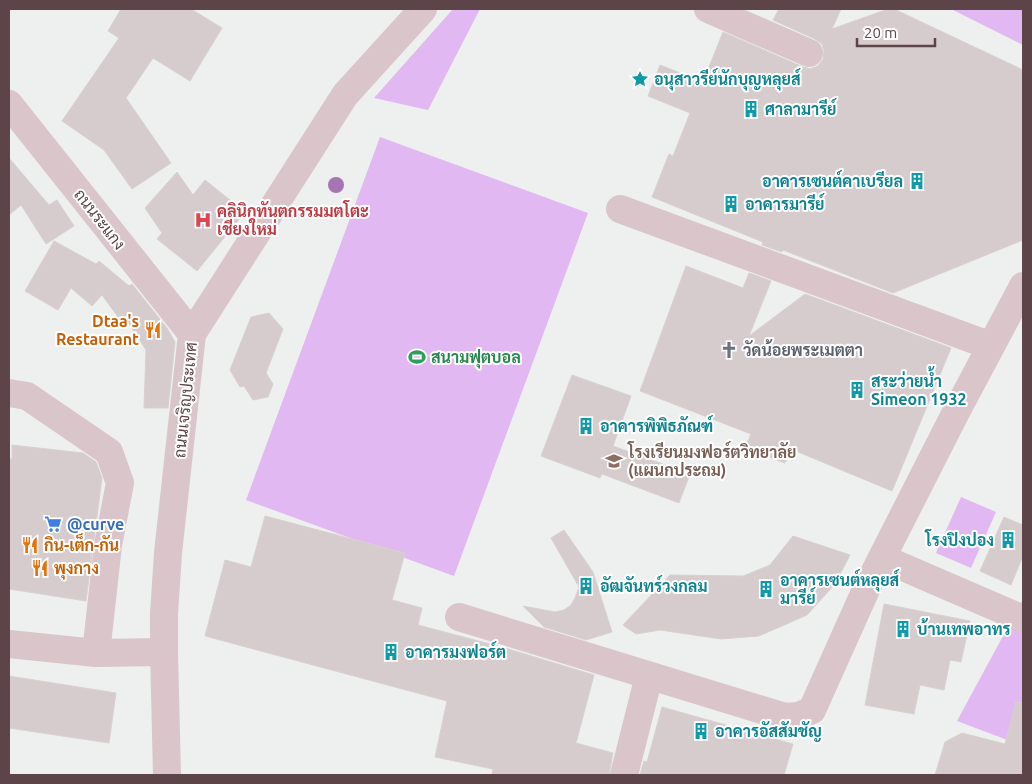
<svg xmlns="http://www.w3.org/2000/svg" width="1032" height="784" viewBox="0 0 1032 784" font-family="Ubuntu,Sarabun,sans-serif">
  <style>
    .green { fill: #e1b8f2 }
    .building { fill: #d6ccce; stroke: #d9d1d1 }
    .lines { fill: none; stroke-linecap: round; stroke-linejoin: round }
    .minor { stroke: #d9c5ca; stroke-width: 28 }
    .tree { fill: #a775b3 }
    .labels { text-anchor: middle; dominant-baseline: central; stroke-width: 4; stroke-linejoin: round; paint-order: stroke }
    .culture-label { font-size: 16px; font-weight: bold; fill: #0d838f; stroke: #fff; text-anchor: start }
    .health-label { font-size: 16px; font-weight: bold; fill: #be3a42; stroke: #fff; text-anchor: start }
    .street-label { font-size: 16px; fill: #5c4449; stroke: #fff }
    .food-label { font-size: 16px; font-weight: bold; fill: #c56008; stroke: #fff; text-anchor: start }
    .worship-label { font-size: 16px; font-weight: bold; fill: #5b616d; stroke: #fff; text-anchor: start }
    .leisure-label { font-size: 16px; font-weight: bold; fill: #27864d; stroke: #fff; text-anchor: start }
    .education-label { font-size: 16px; font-weight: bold; fill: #785e54; stroke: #fff; text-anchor: start }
    .shop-label { font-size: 16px; font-weight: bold; fill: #366cbe; stroke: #fff; text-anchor: start }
  </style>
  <rect width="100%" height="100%" fill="#edf0ee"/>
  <!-- green -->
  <g class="green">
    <polygon points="453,9 480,9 428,110 374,98"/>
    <polygon points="951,9 1023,9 1023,45"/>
    <polygon points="380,137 588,213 454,576 246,500"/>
    <polygon points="961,497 996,512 971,568 936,553"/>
    <polygon points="1023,599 1023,746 957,721"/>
  </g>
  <!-- building -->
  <g class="building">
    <polygon points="121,9 191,9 222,28 190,81 153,58 126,98 171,163 132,189 104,150 62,121 119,38 108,31"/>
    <polygon points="779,9 841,9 832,29 888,9 894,9 1021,69 1023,75 1023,240 893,293 783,250 782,252 762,245 763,242 652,197 669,154 673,156 690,113 648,96 660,65 703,82 723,32 803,67 810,69 818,66 823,59 824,51 822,44 815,39 773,20"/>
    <polygon points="9,158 49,205 57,200 74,226 46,244 21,205 9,215"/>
    <polygon points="177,172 193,195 205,180 245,212 197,271 157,239 162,233 145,208"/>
    <polygon points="54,241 96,264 99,261 129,286 132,284 167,328 175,342 168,408 144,408 146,350 128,322 124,325 102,295 92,306 71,288 58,310 25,291"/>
    <polygon points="686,266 743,288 749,273 771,281 749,336 805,294 951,348 892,491 791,449 785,463 745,448 751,434 640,391"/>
    <polygon points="269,313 283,329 266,373 273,384 268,397 253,400 244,386 240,387 230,370 251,317"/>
    <polygon points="572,375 631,396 613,446 690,474 679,503 602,474 600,478 541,456"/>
    <polygon points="12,445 83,453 96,462 102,478 86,601 9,589 9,459 12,459"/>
    <polygon points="265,516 405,553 392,600 422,608 418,625 505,648 594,675 576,743 613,753 609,775 492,775 493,769 435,757 447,701 205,636 225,560 251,567"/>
    <polygon points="1004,517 1023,525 1023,556 1011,585 980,571"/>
    <polygon points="564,530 593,572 612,632 586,640 544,627 523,606 555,612 564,610 571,605 575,598 579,587 551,538"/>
    <polygon points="793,536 850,555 835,584 807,615 759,636 721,639 660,630 636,634 623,625 670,575 743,576 770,565"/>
    <polygon points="884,604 970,621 961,662 950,660 944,690 920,685 914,714 865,705"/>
    <polygon points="9,676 116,693 109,743 9,728"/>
    <polygon points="1016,702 1023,703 1023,775 935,775 945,742 962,733 1005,744"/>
    <polygon points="662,707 793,744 784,775 640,775 644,761 647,762"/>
  </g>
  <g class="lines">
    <!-- minor -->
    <g class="minor">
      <polyline points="708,9 809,53"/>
      <polyline points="9,104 192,334"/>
      <polyline points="620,209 991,346"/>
      <polyline points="9,393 27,396 109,452 120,483 108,545 96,653"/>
      <polyline points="882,558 1023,619"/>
      <polyline points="459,617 785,717 798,716 812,710 868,585 956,412 1023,286"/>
      <polyline points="9,644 96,653 164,652"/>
      <polyline points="167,775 164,652 164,614 168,553 192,334 345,95 423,9"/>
      <polyline points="624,775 649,676"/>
    </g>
  </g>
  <!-- trees -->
  <circle class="tree" cx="336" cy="185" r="8"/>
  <!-- icons -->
  <defs>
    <g id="sight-bare" transform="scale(1.35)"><path d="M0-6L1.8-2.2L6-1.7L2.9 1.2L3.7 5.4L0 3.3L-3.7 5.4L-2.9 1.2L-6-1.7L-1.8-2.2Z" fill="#0f9aa8" stroke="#fff" stroke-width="2.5" paint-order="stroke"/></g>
    <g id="building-bare" transform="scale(1.35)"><path d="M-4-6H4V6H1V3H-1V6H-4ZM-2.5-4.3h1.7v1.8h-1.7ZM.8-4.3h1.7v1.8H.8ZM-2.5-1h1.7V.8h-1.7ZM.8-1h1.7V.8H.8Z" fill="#0f9aa8" stroke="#fff" stroke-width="2.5" paint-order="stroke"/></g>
    <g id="hospital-bare" transform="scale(1.35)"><path d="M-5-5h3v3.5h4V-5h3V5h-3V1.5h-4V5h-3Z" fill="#e0444e" stroke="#fff" stroke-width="2.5" paint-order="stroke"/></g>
    <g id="restaurant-bare" transform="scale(1.35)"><path d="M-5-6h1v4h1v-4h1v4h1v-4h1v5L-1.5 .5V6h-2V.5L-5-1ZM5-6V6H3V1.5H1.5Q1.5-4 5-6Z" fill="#e8710a" stroke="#fff" stroke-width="2.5" paint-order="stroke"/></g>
    <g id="church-bare" transform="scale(1.35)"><path d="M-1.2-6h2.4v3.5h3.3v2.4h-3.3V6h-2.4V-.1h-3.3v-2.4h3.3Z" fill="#6b7280" stroke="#fff" stroke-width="2.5" paint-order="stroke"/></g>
    <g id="stadium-bare" transform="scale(1.35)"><path d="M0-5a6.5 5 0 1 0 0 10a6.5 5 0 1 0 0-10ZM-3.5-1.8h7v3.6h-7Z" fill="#2e9e5b" stroke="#fff" stroke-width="2.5" paint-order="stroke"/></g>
    <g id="school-bare" transform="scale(1.35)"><path d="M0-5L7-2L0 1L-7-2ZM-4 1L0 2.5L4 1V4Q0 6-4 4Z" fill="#8d6e63" stroke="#fff" stroke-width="2.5" paint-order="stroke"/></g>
    <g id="supermarket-bare" transform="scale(1.35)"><path d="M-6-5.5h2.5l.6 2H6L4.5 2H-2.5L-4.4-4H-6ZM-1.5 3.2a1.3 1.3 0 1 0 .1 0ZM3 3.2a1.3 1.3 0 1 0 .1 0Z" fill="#3f7fe0" stroke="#fff" stroke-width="2.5" paint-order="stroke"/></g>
  </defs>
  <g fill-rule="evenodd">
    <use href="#sight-bare" x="640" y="79"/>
    <use href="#building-bare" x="751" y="109"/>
    <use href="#building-bare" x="917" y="181"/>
    <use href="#building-bare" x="731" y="204"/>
    <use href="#hospital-bare" x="203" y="220"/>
    <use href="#restaurant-bare" x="153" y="330"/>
    <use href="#church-bare" x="729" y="350"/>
    <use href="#stadium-bare" x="417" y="357"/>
    <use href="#building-bare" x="857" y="390"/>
    <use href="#building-bare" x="586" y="426"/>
    <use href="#school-bare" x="614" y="461"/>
    <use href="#supermarket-bare" x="53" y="524"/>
    <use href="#building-bare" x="1008" y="540"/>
    <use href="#restaurant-bare" x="30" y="545"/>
    <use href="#restaurant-bare" x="40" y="568"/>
    <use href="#building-bare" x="586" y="586"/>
    <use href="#building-bare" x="766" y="589"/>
    <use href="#building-bare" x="903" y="629"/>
    <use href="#building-bare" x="391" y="652"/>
    <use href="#building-bare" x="701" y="731"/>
  </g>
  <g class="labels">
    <!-- culture labels -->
    <g class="culture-label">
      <text x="654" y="79">อนุสาวรีย์นักบุญหลุยส์</text>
      <text x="765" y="109">ศาลามารีย์</text>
      <text x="903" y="181" text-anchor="end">อาคารเซนต์คาเบรียล</text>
      <text x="745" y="204">อาคารมารีย์</text>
      <text x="871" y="381">สระว่ายน้ำ<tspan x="871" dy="18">Simeon 1932</tspan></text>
      <text x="600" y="426">อาคารพิพิธภัณฑ์</text>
      <text x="994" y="540" text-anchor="end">โรงปิงปอง</text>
      <text x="780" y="580">อาคารเซนต์หลุยส์<tspan x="780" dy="18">มารีย์</tspan></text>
      <text x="600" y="586">อัฒจันทร์วงกลม</text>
      <text x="917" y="629">บ้านเทพอาทร</text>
      <text x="405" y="652">อาคารมงฟอร์ต</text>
      <text x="715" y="731">อาคารอัสสัมชัญ</text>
    </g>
    <!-- health labels -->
    <g class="health-label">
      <text x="217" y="211">คลินิกทันตกรรมมตโตะ<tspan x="217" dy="18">เชียงใหม่</tspan></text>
    </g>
    <!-- street labels -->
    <g class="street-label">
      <text transform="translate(100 219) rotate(52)">ถนนระแกง</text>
      <text transform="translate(185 400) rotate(-84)">ถนนเจริญประเทศ</text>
    </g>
    <!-- food labels -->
    <g class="food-label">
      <text x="139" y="321" text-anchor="end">Dtaa's<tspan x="139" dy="18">Restaurant</tspan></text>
      <text x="44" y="545">กิน-เต็ก-กัน</text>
      <text x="54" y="568">พุงกาง</text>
    </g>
    <!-- worship labels -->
    <g class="worship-label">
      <text x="743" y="350">วัดน้อยพระเมตตา</text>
    </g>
    <!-- leisure labels -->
    <g class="leisure-label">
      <text x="431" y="357">สนามฟุตบอล</text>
    </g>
    <!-- education labels -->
    <g class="education-label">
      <text x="628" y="452">โรงเรียนมงฟอร์ตวิทยาลัย<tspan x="628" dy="18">(แผนกประถม)</tspan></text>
    </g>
    <!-- shop labels -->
    <g class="shop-label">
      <text x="67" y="524">@curve</text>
    </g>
  </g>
  <!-- border -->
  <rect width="1032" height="784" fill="none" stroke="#5c4449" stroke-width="20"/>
  <!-- scale -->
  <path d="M857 38v8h78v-8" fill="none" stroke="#5c4449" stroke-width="2.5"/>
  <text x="864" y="38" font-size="15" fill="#5c4449" stroke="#ffffff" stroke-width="4" paint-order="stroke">20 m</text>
</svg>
